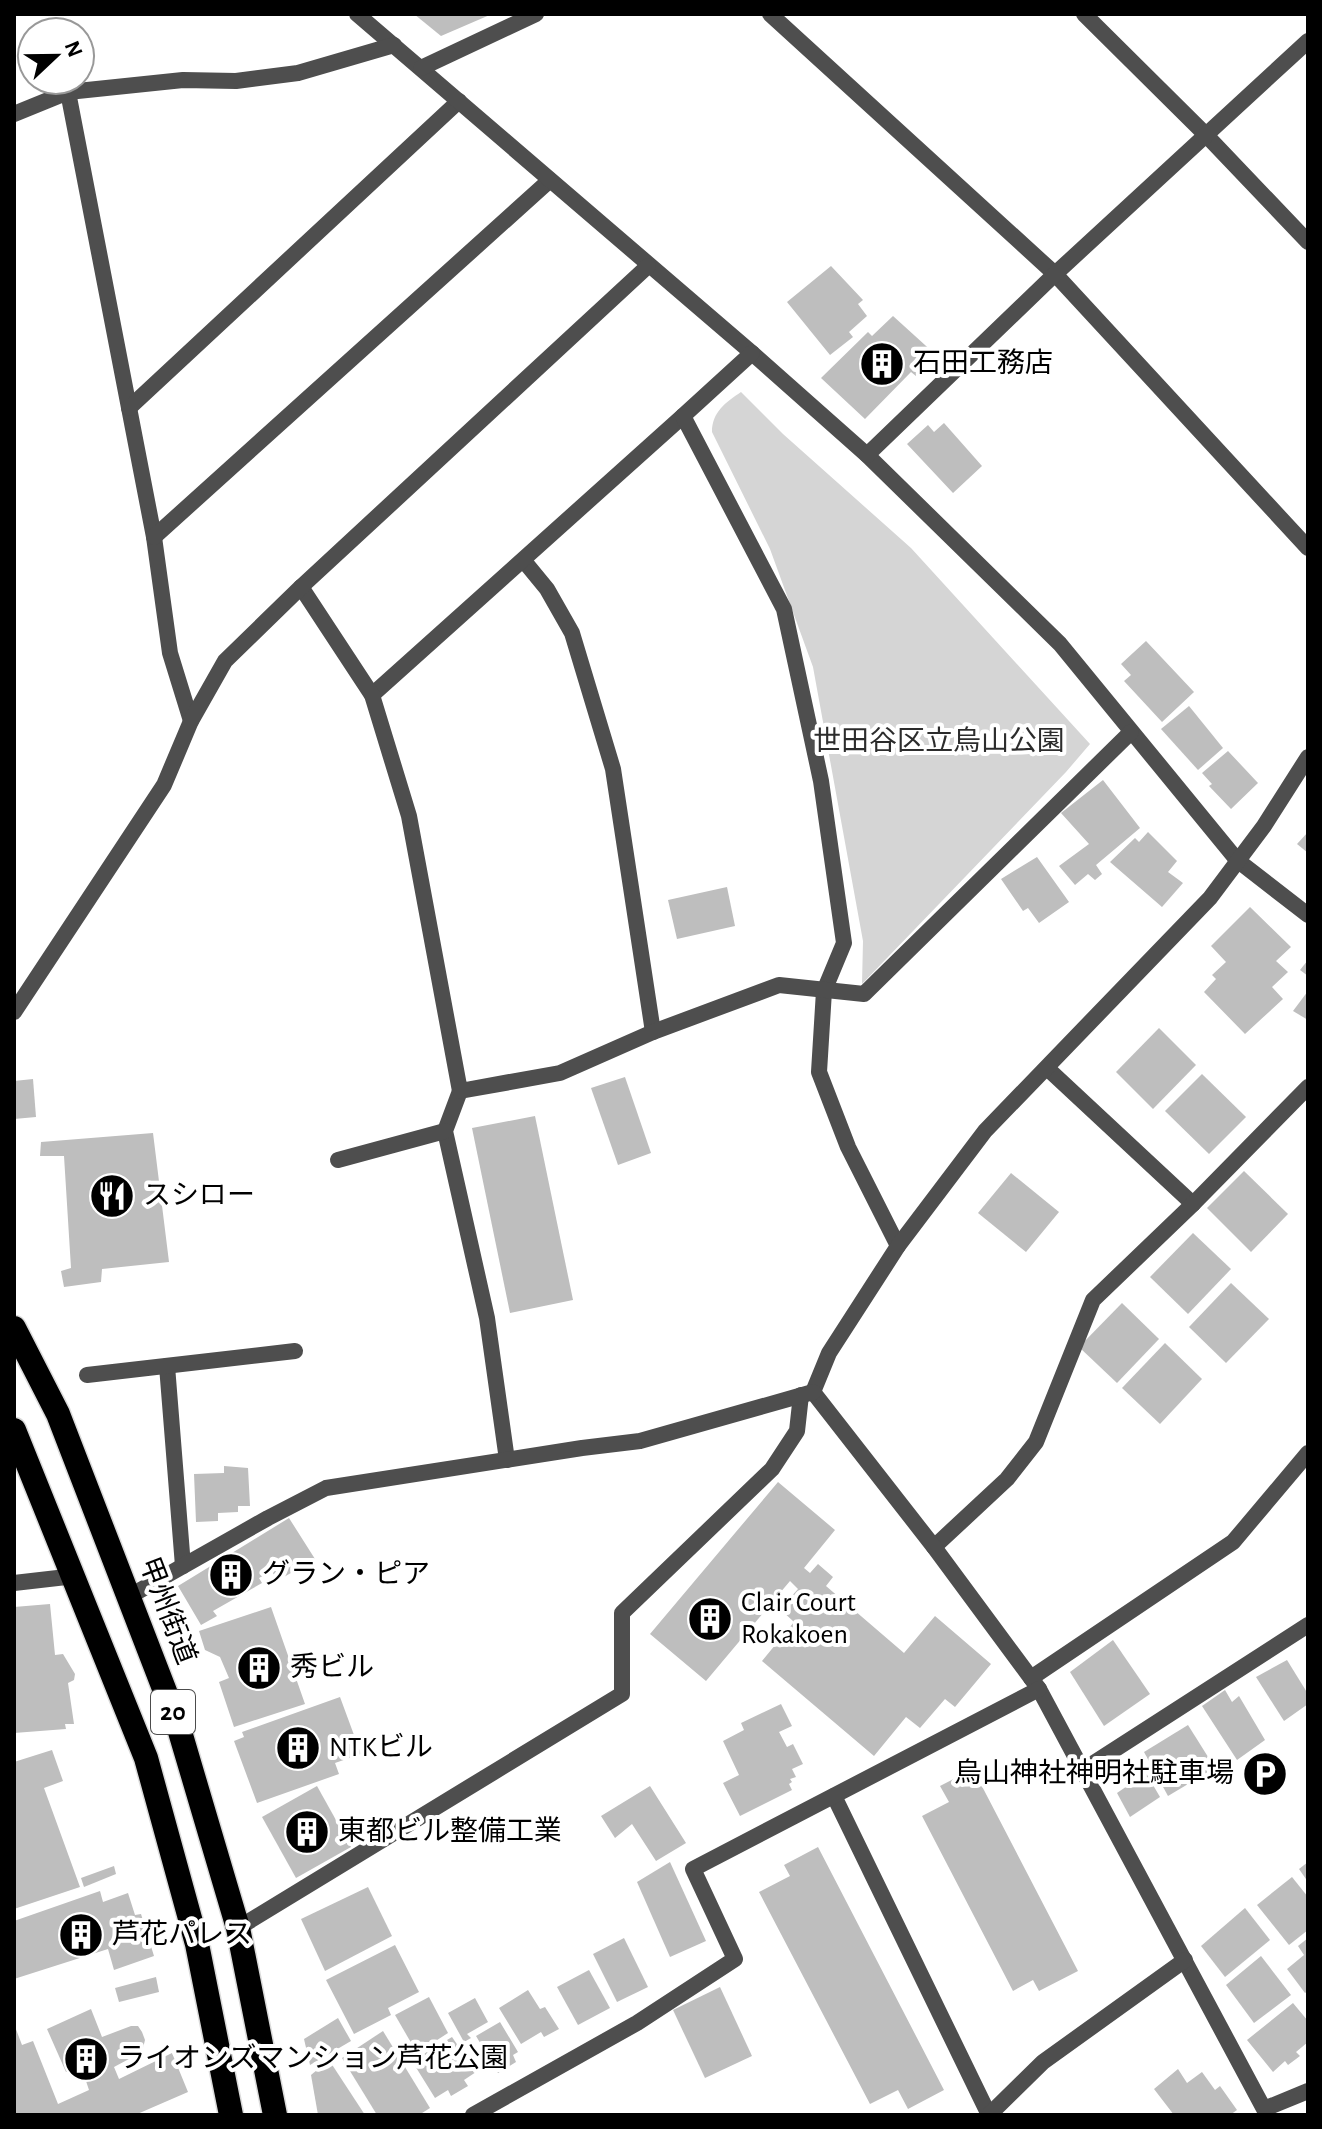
<svg xmlns="http://www.w3.org/2000/svg" width="1322" height="2129" viewBox="0 0 1322 2129" font-family="'Alegreya Sans','Noto Sans JP',sans-serif">
  <style>
    .green { fill: #d5d5d5 }
    .building { fill: #bebebe }
    .lines { fill: none; stroke-linecap: round; stroke-linejoin: round }
    .highway-casing { stroke: #dbdbdb; stroke-width: 27 }
    .lane { stroke: #4e4e4e; stroke-width: 16 }
    .street { stroke: #4e4e4e; stroke-width: 16 }
    .highway { stroke: #000; stroke-width: 24 }
    .labels { text-anchor: middle; dominant-baseline: central; stroke-width: 8; stroke-linejoin: round; paint-order: stroke }
    .shield { fill: #fff; stroke: #4c4c4c; stroke-width: 2 }
    .shield-label { font-size: 26px; font-weight: bold; fill: #000 }
    .poi-label { font-size: 28px; fill: #000; stroke: #fff; text-anchor: start }
    .park-label { font-size: 28px; fill: #2c2c2c; stroke: #fff }
    .street-label { font-size: 28px; fill: #000; stroke: #fff }
  </style>
  <rect width="100%" height="100%" fill="#fff"/>
  <!-- green -->
  <path class="green" d="M741 392 783 434 911 548 1090 744 1066 772 862 984 863 941 813 667 770 549 712 432C712 412 726 402 741 392Z"/>
  <!-- building -->
  <g class="building">
    <polygon points="414,14 492,14 441,36"/>
    <polygon points="831,266 863,300 858,304 867,316 849,332 853,337 830,355 787,302"/>
    <polygon points="893,316 936,355 916,376 911,372 865,419 821,378 868,332 872,336"/>
    <polygon points="944,423 982,466 953,493 907,444 928,425 934,432"/>
    <polygon points="1146,641 1194,692 1162,722 1124,681 1131,675 1121,664"/>
    <polygon points="1189,706 1223,748 1198,770 1161,729"/>
    <polygon points="1228,751 1258,783 1231,809 1209,786 1212,784 1202,773"/>
    <polygon points="1103,780 1140,828 1096,865 1102,874 1095,880 1088,874 1075,885 1059,866 1089,844 1061,813"/>
    <polygon points="1148,832 1177,861 1168,872 1183,883 1162,907 1110,862 1135,838 1139,842"/>
    <polygon points="1308,832 1308,853 1297,844"/>
    <polygon points="1037,857 1069,902 1039,923 1028,908 1023,911 1001,879"/>
    <polygon points="727,887 735,926 677,939 668,900"/>
    <polygon points="1250,907 1291,947 1276,961 1288,972 1272,987 1283,999 1245,1034 1204,992 1216,979 1212,975 1226,962 1211,946"/>
    <polygon points="1308,960 1308,976 1300,970"/>
    <polygon points="1308,991 1308,1020 1293,1011"/>
    <polygon points="1159,1028 1196,1065 1153,1109 1116,1072"/>
    <polygon points="1202,1074 1246,1117 1209,1154 1165,1111"/>
    <polygon points="625,1077 651,1153 618,1165 591,1088"/>
    <polygon points="33,1079 36,1117 14,1119 14,1081"/>
    <polygon points="535,1116 573,1300 510,1313 472,1128"/>
    <polygon points="153,1133 169,1262 102,1269 101,1282 64,1287 61,1271 71,1268 64,1156 40,1156 41,1142"/>
    <polygon points="1244,1171 1288,1214 1251,1252 1207,1208"/>
    <polygon points="1011,1173 1059,1212 1026,1252 978,1213"/>
    <polygon points="1193,1233 1231,1269 1188,1314 1150,1277"/>
    <polygon points="1231,1283 1269,1319 1226,1363 1189,1327"/>
    <polygon points="1122,1303 1159,1339 1117,1383 1079,1347"/>
    <polygon points="1165,1343 1202,1379 1160,1424 1122,1388"/>
    <polygon points="224,1466 248,1468 250,1506 238,1506 238,1512 218,1513 218,1521 196,1522 194,1474 224,1473"/>
    <polygon points="778,1482 835,1530 804,1568 810,1573 818,1564 833,1577 826,1586 904,1653 935,1616 991,1664 955,1707 945,1699 920,1728 906,1717 874,1756 762,1661 794,1622 780,1609 798,1589 790,1581 706,1681 650,1634"/>
    <polygon points="289,1518 315,1559 277,1581 272,1571 259,1578 262,1583 213,1611 217,1616 201,1625 178,1586"/>
    <polygon points="50,1604 55,1655 63,1654 75,1674 74,1680 68,1683 74,1724 65,1724 66,1729 14,1733 14,1607"/>
    <polygon points="271,1607 305,1704 234,1727 219,1682 229,1678 220,1657 205,1650 199,1631"/>
    <polygon points="1113,1640 1150,1694 1104,1726 1070,1672"/>
    <polygon points="1287,1660 1308,1694 1308,1704 1284,1721 1256,1677"/>
    <polygon points="1225,1690 1232,1702 1239,1696 1265,1740 1237,1760 1202,1706"/>
    <polygon points="340,1697 361,1754 335,1763 339,1774 257,1803 234,1741 244,1737 242,1732"/>
    <polygon points="781,1704 792,1726 779,1732 787,1747 793,1744 803,1764 792,1769 796,1777 790,1779 792,1782 789,1784 792,1790 740,1816 723,1783 739,1775 723,1741 744,1730 741,1723"/>
    <polygon points="1188,1725 1215,1768 1168,1796 1144,1752"/>
    <polygon points="52,1750 63,1781 44,1788 80,1887 14,1909 14,1762"/>
    <polygon points="973,1769 1078,1971 1039,1991 1033,1980 1013,1991 922,1816 949,1802 940,1786"/>
    <polygon points="1146,1773 1160,1797 1130,1817 1117,1793"/>
    <polygon points="317,1786 351,1847 296,1878 262,1817"/>
    <polygon points="650,1786 686,1843 656,1861 632,1824 615,1838 601,1816"/>
    <polygon points="818,1847 944,2090 908,2109 898,2090 870,2104 759,1892 790,1876 784,1865"/>
    <polygon points="670,1862 706,1941 670,1957 637,1882"/>
    <polygon points="1308,1862 1308,1882 1299,1869"/>
    <polygon points="114,1866 116,1874 84,1887 81,1878"/>
    <polygon points="1292,1877 1308,1897 1308,1930 1289,1945 1257,1905"/>
    <polygon points="368,1887 392,1936 325,1971 301,1919"/>
    <polygon points="100,1891 103,1902 128,1893 135,1915 141,1914 154,1956 114,1970 108,1949 14,1979 14,1921"/>
    <polygon points="1245,1908 1270,1940 1225,1977 1201,1946"/>
    <polygon points="624,1938 648,1987 617,2002 593,1954"/>
    <polygon points="1308,1938 1308,1991 1305,1993 1287,1969 1304,1955 1298,1946"/>
    <polygon points="395,1945 419,1992 388,2008 391,2015 354,2034 326,1980"/>
    <polygon points="1261,1956 1291,1995 1254,2023 1226,1985"/>
    <polygon points="589,1970 610,2008 578,2025 557,1987"/>
    <polygon points="156,1977 159,1992 119,2002 115,1988"/>
    <polygon points="720,1987 752,2056 705,2078 673,2010"/>
    <polygon points="528,1990 540,2009 545,2007 559,2029 544,2037 541,2032 521,2044 499,2008"/>
    <polygon points="429,1997 448,2033 417,2053 395,2015"/>
    <polygon points="475,1998 488,2022 467,2034 471,2038 464,2042 448,2013"/>
    <polygon points="1293,2003 1308,2021 1308,2042 1296,2052 1300,2056 1288,2065 1285,2061 1273,2072 1247,2040"/>
    <polygon points="91,2009 102,2037 131,2026 138,2026 142,2032 145,2040 142,2052 114,2067 119,2079 172,2053 188,2092 135,2115 14,2115 14,2024 22,2045 33,2041 58,2104 89,2090 81,2066 66,2072 47,2029"/>
    <polygon points="338,2018 351,2041 310,2065 304,2039"/>
    <polygon points="500,2022 518,2052 513,2055 516,2062 498,2073 476,2036"/>
    <polygon points="383,2031 430,2108 419,2115 377,2115 342,2058"/>
    <polygon points="452,2037 476,2072 464,2080 468,2086 451,2096 448,2090 435,2098 412,2061"/>
    <polygon points="329,2060 365,2115 318,2115 311,2075"/>
    <polygon points="1178,2069 1187,2083 1202,2072 1215,2090 1220,2086 1237,2110 1230,2115 1174,2115 1154,2089"/>
  </g>
  <g class="lines">
    <!-- highway casing -->
    <g class="highway-casing">
      <g id="highway">
        <polyline points="14,1328 58,1414 178,1725 238,1928 275,2115"/>
        <polyline points="14,1430 146,1758 197,1944 231,2115"/>
      </g>
    </g>
    <!-- lane -->
    <g class="lane">
      <polyline points="68,92 154,537 170,653 191,721"/>
      <polyline points="129,408 459,101"/>
      <polyline points="154,537 550,180"/>
      <polyline points="524,561 547,589 572,633 613,769 653,1032"/>
      <polyline points="372,695 683,416"/>
      <polyline points="1048,1069 1193,1204"/>
      <polyline points="460,1091 445,1131 487,1318 507,1460"/>
      <polyline points="338,1160 445,1131"/>
      <polyline points="167,1366 183,1566"/>
      <polyline points="87,1375 295,1351"/>
      <polyline points="934,1547 1007,1479 1036,1442 1093,1300 1193,1204 1308,1087"/>
      <polyline points="1083,1770 1308,1625"/>
      <polyline points="834,1796 989,2115"/>
      <polyline points="238,1928 622,1694 622,1613 772,1469 797,1431 801,1395"/>
    </g>
    <!-- street -->
    <g class="street">
      <polyline points="357,14 752,353 867,455 1060,644 1237,860 1308,915"/>
      <polyline points="770,14 1055,274 1308,548"/>
      <polyline points="1084,14 1206,135 1308,242"/>
      <polyline points="421,68 536,14"/>
      <polyline points="14,114 68,92 183,80 236,81 298,73 394,45"/>
      <polyline points="752,353 683,416 784,609 821,781 844,943 824,991 819,1072 848,1147 898,1246"/>
      <polyline points="867,455 1055,274 1308,41"/>
      <polyline points="301,587 372,695 409,816 460,1091 560,1073 653,1032 779,985 864,994 1131,732"/>
      <polyline points="14,1012 164,785 191,721 225,661 301,587 648,266"/>
      <polyline points="813,1392 934,1547 1039,1689 1264,2109 1308,2091"/>
      <polyline points="813,1392 829,1353 898,1246 985,1131 1210,898 1264,826 1308,757"/>
      <polyline points="14,1583 75,1576"/>
      <polyline points="130,1596 268,1518 326,1488 582,1448 640,1441 813,1392"/>
      <polyline points="1031,1678 1233,1542 1308,1453"/>
      <polyline points="473,2115 637,2023 735,1959 693,1869 1039,1689"/>
      <polyline points="989,2115 1043,2062 1185,1960"/>
    </g>
    <!-- highway -->
    <use href="#highway" class="highway"/>
  </g>
  <!-- icons -->
  <defs>
    <g id="building-disc" transform="scale(2.3)"><circle r="9.5" fill="#000" stroke="#fff"/><path d="M-4-6H4V6H1V3H-1V6H-4ZM-2.5-4.3h1.7v1.8h-1.7ZM.8-4.3h1.7v1.8H.8ZM-2.5-1h1.7V.8h-1.7ZM.8-1h1.7V.8H.8Z" fill="#fff"/></g>
    <g id="restaurant-disc" transform="scale(2.3)"><circle r="9.5" fill="#000" stroke="#fff"/><path d="M-5-6h1v4h1v-4h1v4h1v-4h1v5L-1.5 .5V6h-2V.5L-5-1ZM5-6V6H3V1.5H1.5Q1.5-4 5-6Z" fill="#fff"/></g>
    <g id="parking-disc" transform="scale(2.3)"><circle r="9.5" fill="#000" stroke="#fff"/><path d="M-3.5-5.5H1a3.5 3.5 0 0 1 0 7H-1V5.5H-3.5ZM-1-3.4V-.6H.8a1.4 1.4 0 0 0 0-2.8Z" fill="#fff"/></g>
  </defs>
  <g fill-rule="evenodd">
    <use href="#building-disc" x="882" y="364"/>
    <use href="#restaurant-disc" x="112" y="1196"/>
    <use href="#building-disc" x="231" y="1575"/>
    <use href="#building-disc" x="710" y="1619"/>
    <use href="#building-disc" x="259" y="1668"/>
    <use href="#building-disc" x="298" y="1748"/>
    <use href="#parking-disc" x="1265" y="1774"/>
    <use href="#building-disc" x="307" y="1832"/>
    <use href="#building-disc" x="81" y="1935"/>
    <use href="#building-disc" x="86" y="2059"/>
  </g>
  <g class="labels">
    <!-- shield labels -->
    <rect class="shield" x="151" y="1690" width="44" height="44" rx="6"/>
    <g class="shield-label">
      <text x="173" y="1712">20</text>
    </g>
    <!-- poi labels -->
    <g class="poi-label">
      <text x="913" y="364">石田工務店</text>
      <text x="143" y="1196">スシロー</text>
      <text x="262" y="1575">グラン・ピア</text>
      <text x="741" y="1603">Clair Court<tspan x="741" dy="32">Rokakoen</tspan></text>
      <text x="290" y="1668">秀ビル</text>
      <text x="329" y="1748">NTKビル</text>
      <text x="1234" y="1774" text-anchor="end">烏山神社神明社駐車場</text>
      <text x="338" y="1832">東都ビル整備工業</text>
      <text x="112" y="1935">芦花パレス</text>
      <text x="117" y="2059">ライオンズマンション芦花公園</text>
    </g>
    <!-- park labels -->
    <g class="park-label">
      <text x="939" y="742">世田谷区立烏山公園</text>
    </g>
    <!-- street labels -->
    <g class="street-label">
      <text transform="translate(167 1611) rotate(69)">甲州街道</text>
    </g>
  </g>
  <!-- border -->
  <rect width="1322" height="2129" fill="none" stroke="#000000" stroke-width="32"/>
  <!-- north arrow -->
  <g transform="translate(56 56) rotate(68)"><circle r="38" fill="#ffffff" stroke="#999999" stroke-width="2"/>
  <path d="M0-6L14 30L0 20L-14 30Z" fill="#000000"/>
  <text y="-12" font-size="22" font-weight="bold" text-anchor="middle" fill="#000000">N</text>
  </g>
</svg>
